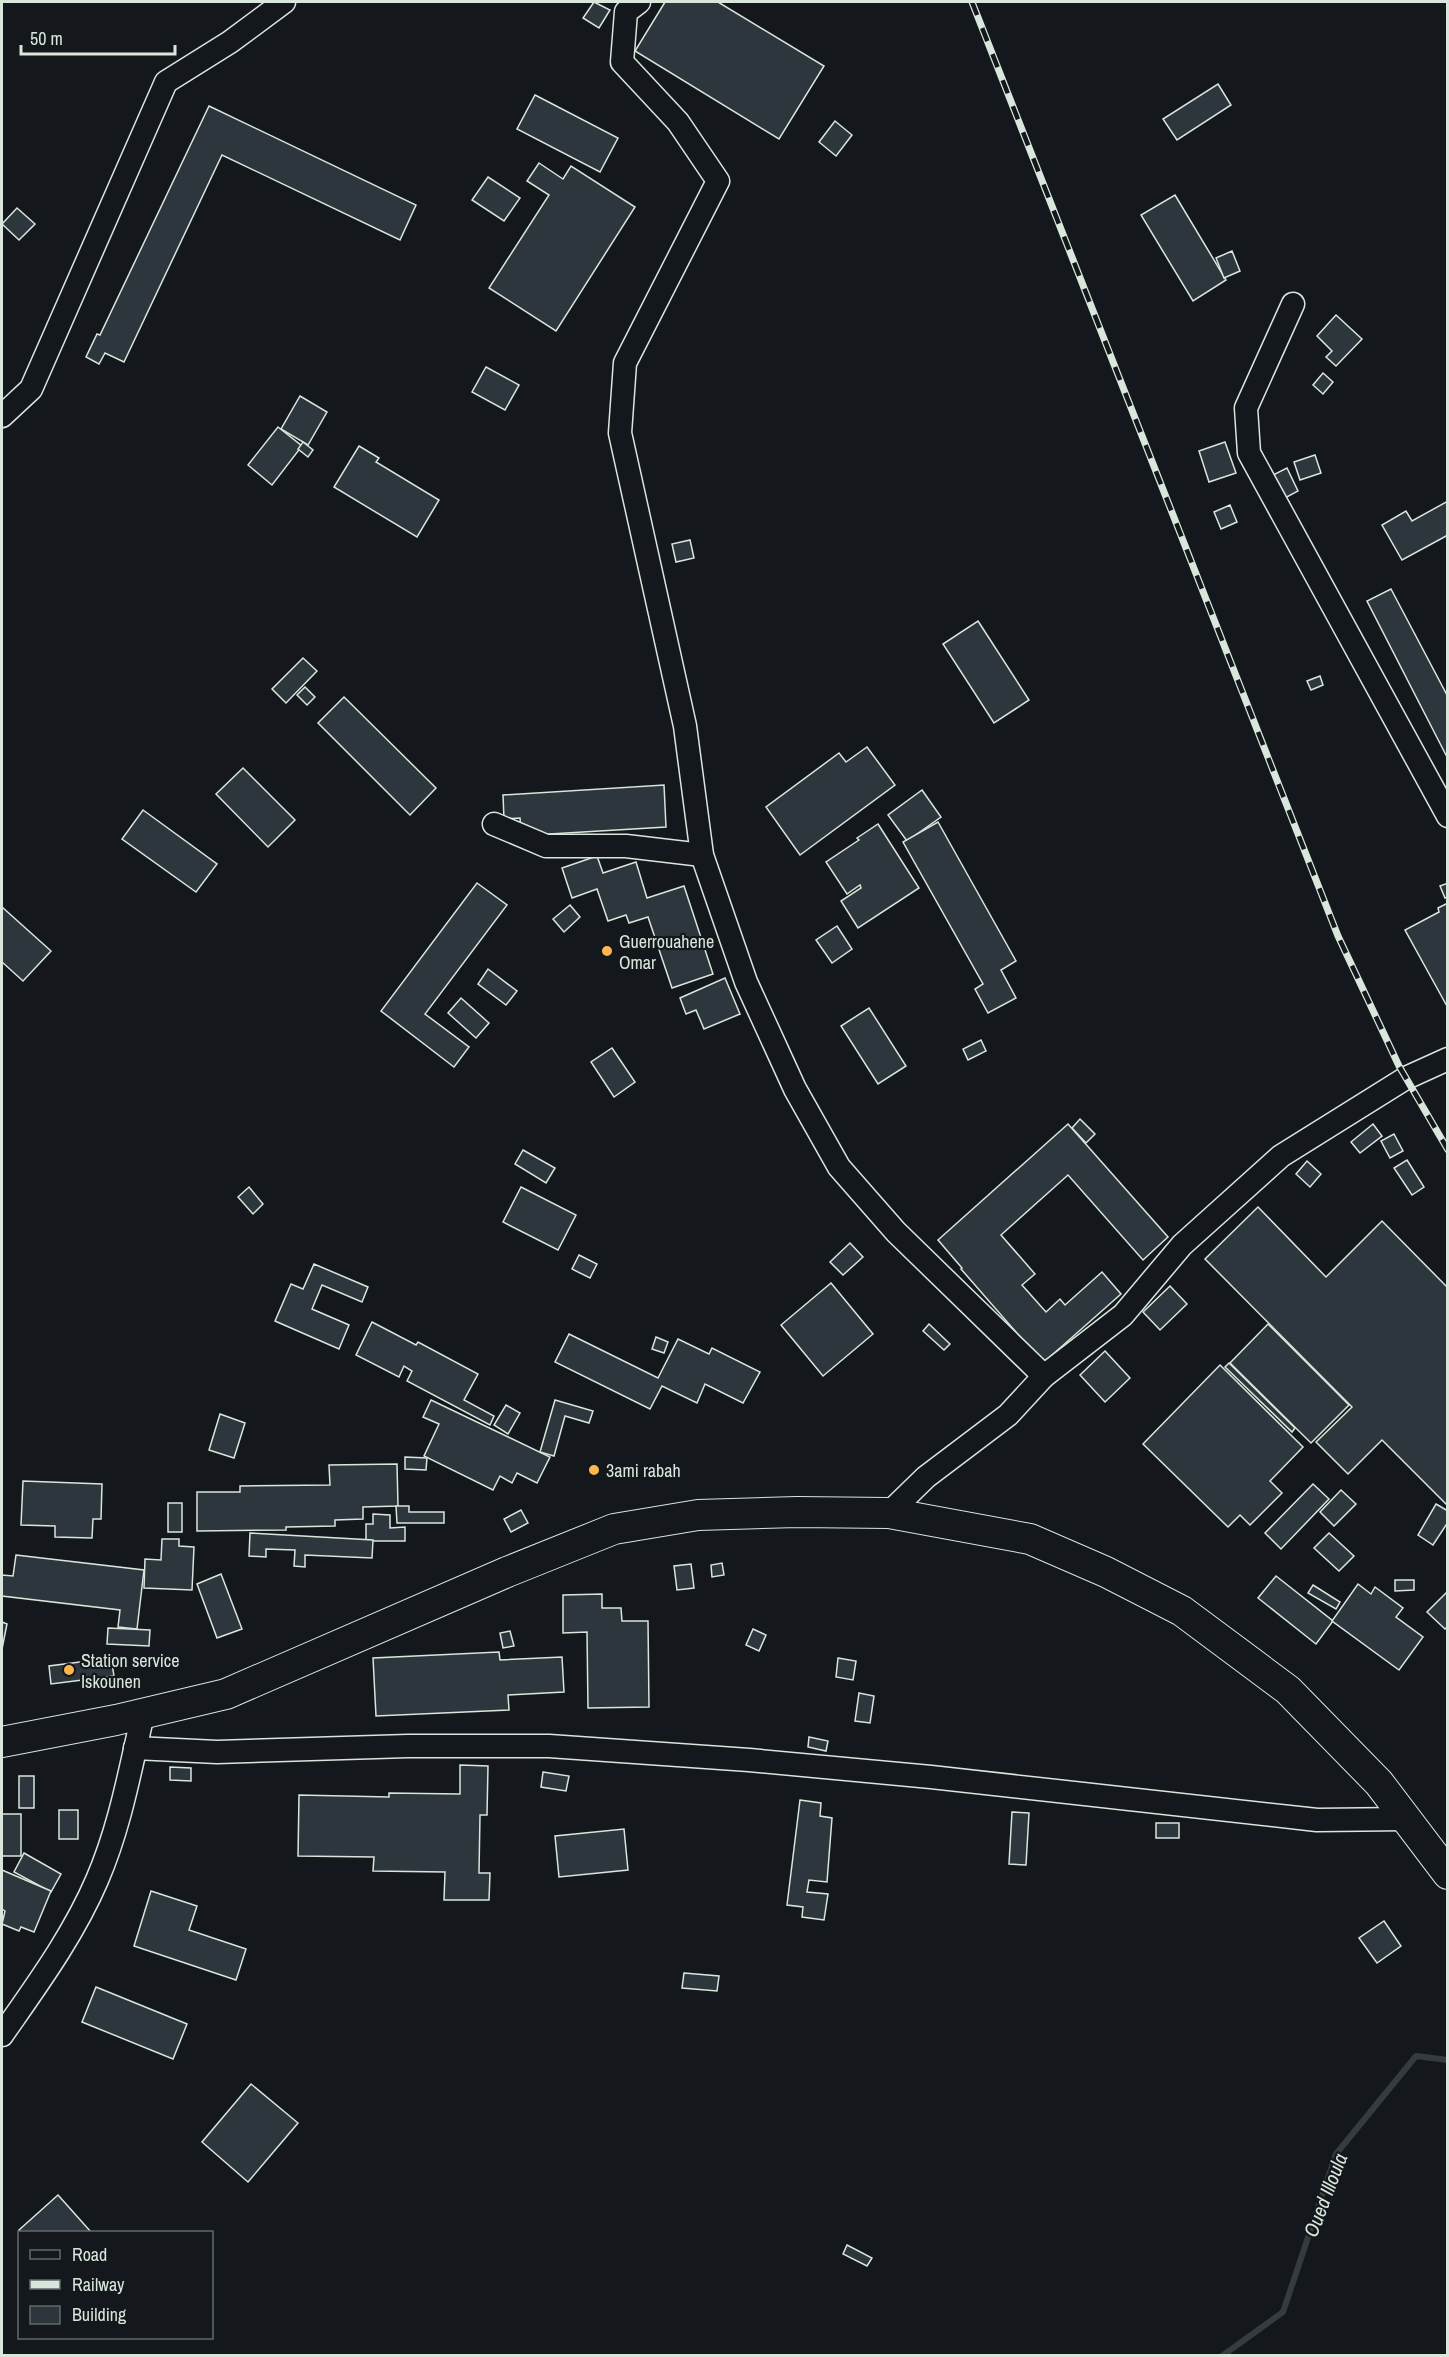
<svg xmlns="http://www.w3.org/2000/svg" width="1449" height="2357" viewBox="0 0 1449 2357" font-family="'Archivo Narrow',sans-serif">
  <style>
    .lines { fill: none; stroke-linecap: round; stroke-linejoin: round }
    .stream { stroke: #363b3e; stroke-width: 6 }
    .building { fill: #2c363c; stroke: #d8e6dc; stroke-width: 1.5 }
    .minor-casing { stroke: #d8e6dc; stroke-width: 25 }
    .major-casing { stroke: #d8e6dc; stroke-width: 32 }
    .minor { stroke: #14181c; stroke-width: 22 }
    .major { stroke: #14181c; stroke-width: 30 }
    .rail-casing { stroke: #d8e6dc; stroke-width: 7 }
    .rail { stroke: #14181c; stroke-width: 4.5; stroke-dasharray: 14; stroke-linecap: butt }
    .poi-dot { fill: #ffb74d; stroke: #14181c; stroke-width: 2 }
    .labels { text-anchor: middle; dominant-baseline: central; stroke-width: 4.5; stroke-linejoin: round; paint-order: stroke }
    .poi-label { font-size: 18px; fill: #d8e6dc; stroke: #14181c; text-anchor: start }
    .water-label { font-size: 20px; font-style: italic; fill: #d8e6dc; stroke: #14181c }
  </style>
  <rect width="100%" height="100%" fill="#14181c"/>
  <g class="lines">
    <!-- stream -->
    <polyline class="stream" points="1222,2356 1283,2312 1336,2154 1416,2056 1448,2060"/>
  </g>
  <!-- building -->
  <g class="building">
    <polygon points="594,2 610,10 599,28 583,18"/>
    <polygon points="665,2 718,2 824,66 779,139 635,51"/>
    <polygon points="1218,84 1231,105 1177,140 1163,119"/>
    <polygon points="535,95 618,138 600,172 517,129"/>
    <polygon points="209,106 416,205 400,240 222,155 124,362 105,353 99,364 86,357 97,334 100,335"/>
    <polygon points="835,121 852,135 836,156 819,142"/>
    <polygon points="539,163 563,179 571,166 635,207 556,331 489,288 549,195 527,181"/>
    <polygon points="488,177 520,198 504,221 472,200"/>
    <polygon points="1175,195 1226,280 1193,301 1141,215"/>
    <polygon points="17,208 35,224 19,240 2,224"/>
    <polygon points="1232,251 1240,271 1224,278 1216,258"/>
    <polygon points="1336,315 1362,339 1336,366 1326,357 1332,351 1317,336"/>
    <polygon points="486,367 519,385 505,410 472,392"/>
    <polygon points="1323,373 1333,382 1323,394 1313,385"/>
    <polygon points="300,396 327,412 308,445 281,429"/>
    <polygon points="278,427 302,446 272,485 248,465"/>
    <polygon points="303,442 313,450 308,457 298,449"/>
    <polygon points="1225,442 1236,473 1209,482 1199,451"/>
    <polygon points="359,446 379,458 376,462 439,500 417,537 334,487"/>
    <polygon points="1315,455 1321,473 1300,480 1294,462"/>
    <polygon points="1287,468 1298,491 1285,498 1273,475"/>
    <polygon points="1448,501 1448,535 1402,560 1382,525 1406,511 1412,521"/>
    <polygon points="1230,505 1237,522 1221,529 1214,512"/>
    <polygon points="690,540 694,558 676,562 672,544"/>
    <polygon points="1391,589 1448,697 1448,759 1367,601"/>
    <polygon points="978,621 1029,700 994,723 943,644"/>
    <polygon points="303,658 317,671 286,703 272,689"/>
    <polygon points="1320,676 1323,685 1311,690 1307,681"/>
    <polygon points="305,687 315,697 307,705 297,695"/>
    <polygon points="344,697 436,788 410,815 318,723"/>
    <polygon points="867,747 895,785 800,855 766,807 839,753 846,762"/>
    <polygon points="243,768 295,820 268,847 216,794"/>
    <polygon points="664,785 666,827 533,835 521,830 520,818 504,819 503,795"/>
    <polygon points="922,790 941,817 907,841 888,815"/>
    <polygon points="143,810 217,864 196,892 122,839"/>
    <polygon points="938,822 1016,961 1001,970 1016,998 988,1013 975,989 983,984 903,842"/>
    <polygon points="878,824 919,888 858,928 841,901 861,888 860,885 847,894 826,862 859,840 857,838"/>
    <polygon points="597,856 603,873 636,862 647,898 684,886 713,974 672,988 648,917 629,923 626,915 608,921 597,889 572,898 562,868"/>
    <polygon points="477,883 507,905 425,1014 469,1047 454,1067 381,1011"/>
    <polygon points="1448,883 1448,897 1445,898 1440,886"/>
    <polygon points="1448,903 1448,1008 1405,930 1439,912 1438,908"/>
    <polygon points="570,905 580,917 564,932 553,919"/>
    <polygon points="2,907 51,951 23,981 2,962"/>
    <polygon points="837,926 852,949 832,963 816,940"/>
    <polygon points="488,969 517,991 506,1005 478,984"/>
    <polygon points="725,978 740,1014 704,1029 696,1010 686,1014 680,998"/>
    <polygon points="461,998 489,1023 476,1038 448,1013"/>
    <polygon points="869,1008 906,1066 878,1084 841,1026"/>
    <polygon points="981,1040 986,1051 968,1060 963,1049"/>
    <polygon points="612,1048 635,1082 614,1097 591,1062"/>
    <polygon points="1080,1119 1095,1134 1086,1143 1072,1128"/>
    <polygon points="1068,1124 1168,1237 1143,1260 1068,1175 1001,1235 1035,1274 1022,1285 1046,1312 1060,1299 1065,1305 1102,1272 1121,1294 1043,1363 961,1269 962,1268 938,1240"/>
    <polygon points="1373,1124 1382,1136 1360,1153 1351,1142"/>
    <polygon points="1394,1134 1403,1151 1390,1158 1381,1141"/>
    <polygon points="523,1150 555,1168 546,1183 515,1164"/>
    <polygon points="1407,1160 1424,1187 1412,1195 1394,1168"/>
    <polygon points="1307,1161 1321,1174 1310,1187 1296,1174"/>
    <polygon points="249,1187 263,1204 253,1214 238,1197"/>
    <polygon points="521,1187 576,1215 558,1250 503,1222"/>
    <polygon points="1258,1207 1326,1277 1382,1221 1448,1288 1448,1506 1382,1440 1348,1474 1316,1442 1352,1407 1205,1259"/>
    <polygon points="850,1243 863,1257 843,1275 830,1262"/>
    <polygon points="579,1255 597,1264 590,1278 572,1269"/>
    <polygon points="314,1264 368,1287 362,1302 322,1285 312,1309 349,1325 339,1349 275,1321 291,1284 303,1289"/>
    <polygon points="831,1283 873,1334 823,1376 781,1325"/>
    <polygon points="1170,1286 1187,1304 1160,1330 1143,1312"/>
    <polygon points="372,1322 416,1345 418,1342 478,1374 464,1400 494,1416 490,1425 407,1381 412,1371 404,1366 399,1377 356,1355"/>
    <polygon points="929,1324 950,1344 944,1350 923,1331"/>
    <polygon points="1268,1324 1349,1405 1311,1443 1230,1363"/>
    <polygon points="569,1334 658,1378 678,1339 709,1354 712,1348 760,1372 743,1403 705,1384 697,1403 662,1386 650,1409 555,1362"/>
    <polygon points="656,1337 668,1342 664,1353 652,1349"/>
    <polygon points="1105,1351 1130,1378 1105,1402 1080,1375"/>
    <polygon points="1229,1363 1295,1428 1292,1432 1225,1367"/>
    <polygon points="1220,1365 1303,1447 1270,1481 1282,1493 1250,1525 1240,1515 1228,1527 1143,1444"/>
    <polygon points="431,1400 550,1457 537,1483 517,1473 512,1483 500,1476 493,1490 424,1456 439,1424 423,1417"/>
    <polygon points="555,1400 593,1411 589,1423 565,1416 554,1456 540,1452"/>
    <polygon points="506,1405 520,1413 508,1434 494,1425"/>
    <polygon points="220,1414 245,1423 234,1458 209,1450"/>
    <polygon points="405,1457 427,1458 426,1470 405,1469"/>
    <polygon points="397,1464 398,1506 363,1507 363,1519 335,1520 335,1526 286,1527 286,1530 197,1531 197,1492 240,1492 240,1486 330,1485 329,1465"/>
    <polygon points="23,1481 102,1484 101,1519 93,1519 92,1538 55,1537 55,1526 21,1525"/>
    <polygon points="1313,1484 1329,1499 1281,1549 1265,1533"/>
    <polygon points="1341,1490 1356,1504 1334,1526 1320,1512"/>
    <rect x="168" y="1503" width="14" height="29"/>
    <polygon points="1436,1504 1448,1511 1448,1522 1433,1545 1418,1535"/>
    <polygon points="396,1506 409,1506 409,1512 444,1512 444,1523 397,1523"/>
    <polygon points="521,1510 528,1523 511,1532 504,1519"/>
    <polygon points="373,1514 390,1515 390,1528 405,1527 405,1541 366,1541 366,1524 373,1524"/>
    <polygon points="250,1533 373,1540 372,1558 305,1555 305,1567 294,1566 295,1550 266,1549 266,1557 249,1556"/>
    <polygon points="1329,1533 1354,1556 1339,1571 1314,1548"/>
    <polygon points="162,1539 179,1539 179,1546 194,1547 192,1590 144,1588 145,1559 161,1560"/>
    <polygon points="16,1555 144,1570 137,1629 118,1627 120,1610 2,1596 2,1575 13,1576"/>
    <polygon points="722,1563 724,1575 712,1577 711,1565"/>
    <polygon points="691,1564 694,1588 677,1590 674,1566"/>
    <polygon points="221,1574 242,1629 217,1638 197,1584"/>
    <polygon points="1276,1576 1333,1621 1316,1644 1258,1598"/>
    <polygon points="1395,1580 1414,1580 1414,1590 1395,1591"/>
    <polygon points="1358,1584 1371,1594 1375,1587 1403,1608 1396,1617 1423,1637 1399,1670 1332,1621"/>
    <polygon points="1313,1585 1340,1602 1336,1609 1308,1593"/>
    <polygon points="1448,1591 1448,1626 1445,1629 1427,1612"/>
    <polygon points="602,1594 602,1608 621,1608 622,1621 648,1621 649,1707 588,1708 587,1632 563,1633 563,1595"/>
    <polygon points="2,1622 7,1624 2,1649"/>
    <polygon points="108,1628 150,1630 149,1646 107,1644"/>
    <polygon points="753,1629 766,1635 759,1651 746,1645"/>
    <polygon points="510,1631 514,1646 503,1648 500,1633"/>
    <polygon points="499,1652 500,1660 562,1657 564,1692 508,1695 509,1710 376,1716 373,1658"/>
    <polygon points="111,1658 114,1676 51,1684 49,1666"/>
    <polygon points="838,1658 856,1661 853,1680 836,1677"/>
    <polygon points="859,1693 874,1696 870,1723 855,1721"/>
    <polygon points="809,1737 828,1741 826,1751 808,1747"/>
    <polygon points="460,1765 488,1766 487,1815 480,1815 479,1873 490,1873 489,1900 444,1900 445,1872 373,1871 374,1857 298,1856 299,1795 389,1797 389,1793 460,1794"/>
    <polygon points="170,1767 191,1768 191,1781 170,1780"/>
    <polygon points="543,1772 569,1776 566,1791 541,1787"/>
    <rect x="19" y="1776" width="15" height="32"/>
    <polygon points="800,1800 821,1803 820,1816 832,1818 827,1882 809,1880 807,1892 828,1894 824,1920 802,1917 803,1907 787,1905"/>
    <rect x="59" y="1810" width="19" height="29"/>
    <polygon points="1012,1812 1029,1813 1026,1865 1009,1864"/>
    <rect x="2" y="1814" width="19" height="42"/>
    <rect x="1156" y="1823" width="23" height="15"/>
    <polygon points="624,1829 628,1870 559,1877 555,1836"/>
    <polygon points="24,1853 61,1874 51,1892 14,1872"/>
    <polygon points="2,1870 51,1891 34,1932 21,1927 19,1931 2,1924 5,1911 2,1909"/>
    <polygon points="151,1891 197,1906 189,1930 246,1949 236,1980 134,1946"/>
    <polygon points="1384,1921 1401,1946 1377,1963 1359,1938"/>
    <polygon points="684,1973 719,1976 717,1991 682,1988"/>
    <polygon points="96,1987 187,2024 173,2059 82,2022"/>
    <polygon points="251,2084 298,2123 248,2182 202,2142"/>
    <polygon points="58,2195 91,2232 21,2232 19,2230"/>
    <polygon points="847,2245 872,2258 867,2266 843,2254"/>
  </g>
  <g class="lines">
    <!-- minor casing -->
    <g class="minor-casing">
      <g id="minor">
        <polyline points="639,2 626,12 622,62 678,122 718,181 625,363 620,433 685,726 702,855 746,982 795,1089 839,1167 896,1232 1044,1376"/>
        <polyline points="1293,304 1246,408 1249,453 1448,816"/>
        <polyline points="2,416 31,389 166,82 230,42 284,2"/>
        <polyline points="494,824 546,846 626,846 702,855"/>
        <polyline points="889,1513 926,1477 1008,1415 1044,1376 1123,1315 1182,1245 1281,1156 1406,1078 1448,1059"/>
        <polyline points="135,1748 217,1752 408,1746 549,1746 749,1760 931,1777 1317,1820 1406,1819"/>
        <path d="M2 2035C36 1986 73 1936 97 1880 120 1827 130 1770 143 1714"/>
      </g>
    </g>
    <!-- major casing -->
    <g class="major-casing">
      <polyline id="major" points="2,1742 116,1720 226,1694 507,1572 614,1529 698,1515 797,1512 889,1513 1030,1539 1106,1572 1182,1611 1288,1690 1379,1783 1448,1874"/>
    </g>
    <!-- minor -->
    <use href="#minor" class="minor"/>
    <!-- major -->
    <use href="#major" class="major"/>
    <!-- rail casing -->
    <g class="rail-casing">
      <polyline id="rail" points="972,2 1338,936 1399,1066 1448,1150"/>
    </g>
    <!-- rail -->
    <use href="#rail" class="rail"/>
  </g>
  <!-- markers -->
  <g class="poi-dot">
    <circle cx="607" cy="951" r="6"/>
    <circle cx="594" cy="1470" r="6"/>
    <circle cx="69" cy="1670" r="6"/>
  </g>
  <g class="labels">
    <!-- poi labels -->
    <g class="poi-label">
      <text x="619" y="941">Guerrouahene<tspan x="619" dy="21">Omar</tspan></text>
      <text x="606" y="1470">3ami rabah</text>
      <text x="81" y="1660">Station service<tspan x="81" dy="21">Iskounen</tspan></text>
    </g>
    <!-- water labels -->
    <g class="water-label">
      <text transform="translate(1325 2195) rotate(-69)">Oued Illoula</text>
    </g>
  </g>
  <!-- border -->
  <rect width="1449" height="2357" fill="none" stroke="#d8e6dc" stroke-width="6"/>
  <!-- legend -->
  <rect x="18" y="2231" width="195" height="108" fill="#14181c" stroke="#626a69" stroke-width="1.5"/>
  <rect x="30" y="2250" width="30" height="9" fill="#14181c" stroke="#626a69" stroke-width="1.5"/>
  <text x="72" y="2261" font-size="18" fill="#d8e6dc">Road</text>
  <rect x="30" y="2280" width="30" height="9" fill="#d8e6dc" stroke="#626a69" stroke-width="1.5"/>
  <text x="72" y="2291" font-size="18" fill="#d8e6dc">Railway</text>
  <rect x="30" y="2306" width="30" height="18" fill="#2c363c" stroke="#626a69" stroke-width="1.5"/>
  <text x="72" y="2321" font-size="18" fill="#d8e6dc">Building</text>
  <!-- scale -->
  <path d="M21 45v9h154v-9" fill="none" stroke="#d8e6dc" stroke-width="3"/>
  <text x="30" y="45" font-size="18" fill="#d8e6dc" stroke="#14181c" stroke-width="4.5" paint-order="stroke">50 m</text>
</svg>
